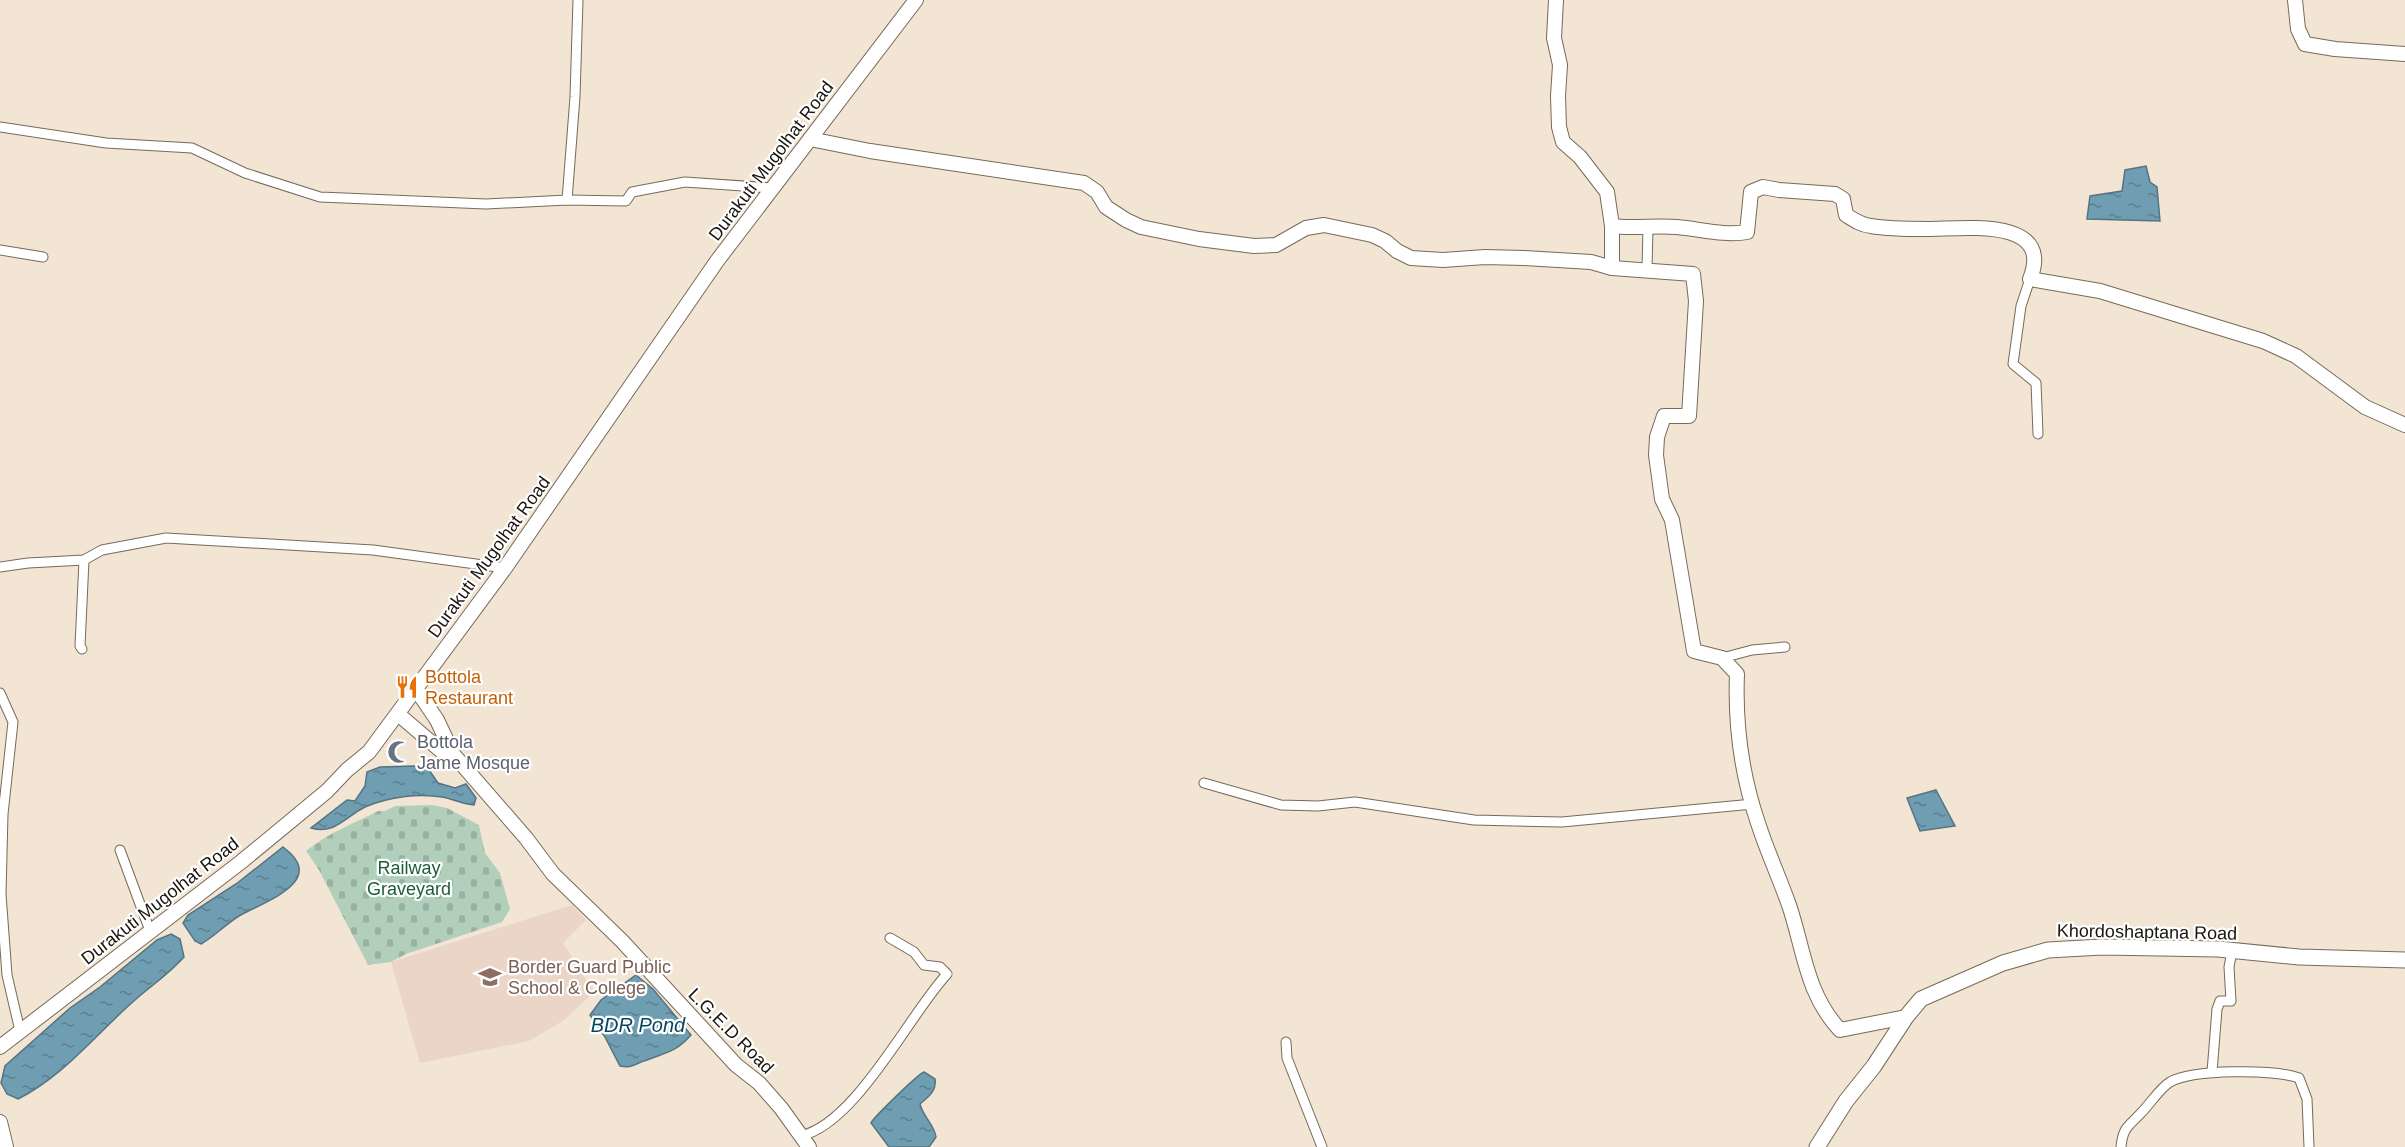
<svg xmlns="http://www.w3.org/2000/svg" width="2405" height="1147" viewBox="0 0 2405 1147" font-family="Helvetica,sans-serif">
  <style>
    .education { fill: #ead5c7 }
    .cemetery { fill: url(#cemetery-stones) }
    .water { fill: url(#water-ripples); stroke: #557481; stroke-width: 1.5 }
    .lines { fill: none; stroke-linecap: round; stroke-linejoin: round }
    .street-casing { stroke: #776a5a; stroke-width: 11 }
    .secondary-casing { stroke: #776a5a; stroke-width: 16 }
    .primary-casing { stroke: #776a5a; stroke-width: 17 }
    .street { stroke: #fff; stroke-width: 9 }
    .secondary { stroke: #fff; stroke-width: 14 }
    .primary { stroke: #fff; stroke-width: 15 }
    .labels { text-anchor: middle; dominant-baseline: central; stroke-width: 4.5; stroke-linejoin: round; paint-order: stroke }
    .street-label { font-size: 18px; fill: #19140e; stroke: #fff }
    .food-label { font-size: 18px; fill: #c56008; stroke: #fff; text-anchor: start }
    .worship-label { font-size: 18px; fill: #5b616d; stroke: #fff; text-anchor: start }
    .park-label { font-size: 18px; fill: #195d3a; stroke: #fff }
    .education-label { font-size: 18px; fill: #785e54; stroke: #fff; text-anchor: start }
    .water-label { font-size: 20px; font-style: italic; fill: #06475e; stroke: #fff }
  </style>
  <defs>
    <pattern id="cemetery-stones" width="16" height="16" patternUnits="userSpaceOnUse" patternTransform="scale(1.5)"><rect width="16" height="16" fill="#b2cfbc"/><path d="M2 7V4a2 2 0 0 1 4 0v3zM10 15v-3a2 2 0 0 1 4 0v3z" fill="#98b1a0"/></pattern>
    <pattern id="water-ripples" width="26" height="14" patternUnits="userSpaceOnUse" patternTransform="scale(1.5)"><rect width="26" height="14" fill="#6f9db2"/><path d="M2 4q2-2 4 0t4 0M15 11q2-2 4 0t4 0" fill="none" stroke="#5a7f8f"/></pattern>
  </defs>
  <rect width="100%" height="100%" fill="#f3e5d3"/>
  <!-- education -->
  <polygon class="education" points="572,905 586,920 563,943 594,992 564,1020 529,1041 420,1063 391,962"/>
  <!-- cemetery -->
  <path class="cemetery" d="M432 805 447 808 479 825 485 853 500 873 510 909 502 922 406 954 391 962 368 965 319 870 306 851C328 833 353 824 378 811H385L395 806Z"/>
  <!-- water -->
  <g class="water">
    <polygon points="2146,166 2150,182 2157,187 2160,221 2087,219 2090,196 2122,191 2125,170"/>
    <path d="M415 766 429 770 438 783 455 788 466 784 476 798 474 805C463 804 453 799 442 797 418 793 388 797 365 807 346 816 335 835 311 828L347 800 355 801 365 786 367 772 380 767Z"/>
    <polygon points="1936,790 1955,826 1920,831 1907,798"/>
    <path d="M283 847C329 881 265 901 239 916 226 924 215 936 201 944L195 941 183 923 188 915 236 884Z"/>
    <path d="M171 934 180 939 184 957C169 974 152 985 135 1000 97 1033 64 1076 18 1099L7 1094 1 1083 5 1066 70 1008 100 987 157 940Z"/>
    <path d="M636 975 653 989 691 1035C676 1052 667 1052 647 1060 636 1063 631 1069 620 1066L605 1037 590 1015 601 1000Z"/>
    <path d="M924 1072 935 1079C937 1091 928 1097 920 1104 923 1117 934 1124 936 1137L929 1147H889L871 1123C873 1118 918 1074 924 1072Z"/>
  </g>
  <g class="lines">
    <!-- street casing -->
    <g class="street-casing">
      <g id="street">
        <polyline points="0,127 106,143 192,148 245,173 320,197 486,204 567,200 626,201 632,192 685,182 773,188"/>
        <polyline points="567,200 575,97 578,0"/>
        <polyline points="0,250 43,257"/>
        <polyline points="1647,269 1648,228"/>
        <polyline points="2030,279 2021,306 2013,364 2036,383 2038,434"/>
        <polyline points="0,567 28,563 84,560 102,550 166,538 373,550 505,568"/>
        <polyline points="82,649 80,646 84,560"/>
        <polyline points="1722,658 1752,650 1785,647"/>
        <polyline points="0,693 13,722 3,814 1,894 7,975 20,1031"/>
        <polyline points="1204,783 1281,805 1318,806 1355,802 1474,820 1562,822 1753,804"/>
        <polyline points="120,850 150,931"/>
        <polyline points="1286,1042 1287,1058 1322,1147"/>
        <polyline points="2212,1072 2217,1009 2220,1001 2231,1001 2229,967 2232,951"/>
        <path d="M800 1136C855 1125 909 1015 947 974L940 967 924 965 914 952 890 938"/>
        <path d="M2121 1147C2123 1127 2128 1127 2141 1113 2150 1104 2160 1088 2170 1082 2193 1069 2274 1069 2299 1078L2307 1099 2309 1147"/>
      </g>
    </g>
    <!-- secondary casing -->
    <g class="secondary-casing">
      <g id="secondary">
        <polyline points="1556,0 1554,38 1560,65 1558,96 1559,127 1563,142 1580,157 1607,192 1612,226 1612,268"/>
        <polyline points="2295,0 2298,29 2305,44 2335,49 2405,54"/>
        <path d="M810 139 870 151 1084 183 1097 192 1106 207 1126 220 1141 227 1199 239 1254 246 1276 245 1306 228 1324 225 1372 235 1385 241 1397 251 1411 258 1443 260 1485 257 1524 258 1591 262 1612 268 1693 274 1696 301 1689 416H1664L1657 437 1656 455 1662 499 1672 520 1694 651 1722 658 1737 674C1735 723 1742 776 1758 823 1767 851 1779 877 1789 905 1804 949 1806 994 1840 1030L1906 1017"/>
        <path d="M1612 226C1634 229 1655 225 1677 227 1700 229 1725 236 1747 232L1751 192 1763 187 1779 190 1835 194 1843 199 1846 215C1854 220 1861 225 1871 226 1888 229 1909 229 1927 229 1962 229 2055 216 2030 279L2100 291 2263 341 2296 356 2365 407 2405 425"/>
        <polyline points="416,689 437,720 453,754 526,838 553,874 622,941 736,1065 759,1083 781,1108 809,1147"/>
        <polyline points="398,714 446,755 453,754"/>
        <polyline points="0,1047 241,862 327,791 347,770 369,752 505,568 717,261 916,0"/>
        <polyline points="0,1122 6,1147"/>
      </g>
    </g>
    <!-- primary casing -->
    <g class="primary-casing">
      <polyline id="primary" points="1817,1147 1846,1101 1874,1066 1906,1017 1921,999 2003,963 2048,950 2102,947 2218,949 2299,957 2405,960"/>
    </g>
    <!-- street -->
    <use href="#street" class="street"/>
    <!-- secondary -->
    <use href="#secondary" class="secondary"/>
    <!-- primary -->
    <use href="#primary" class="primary"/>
  </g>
  <!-- icons -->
  <defs>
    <g id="restaurant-bare" transform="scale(1.8)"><path d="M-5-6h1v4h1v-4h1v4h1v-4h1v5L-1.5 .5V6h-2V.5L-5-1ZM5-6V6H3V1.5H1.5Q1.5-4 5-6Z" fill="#e8710a" stroke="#fff" stroke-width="2.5" paint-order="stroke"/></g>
    <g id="mosque-bare" transform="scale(1.8)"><path d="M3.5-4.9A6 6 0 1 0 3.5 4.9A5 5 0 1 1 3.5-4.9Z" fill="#6b7280" stroke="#fff" stroke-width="2.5" paint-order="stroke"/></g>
    <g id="school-bare" transform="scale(1.8)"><path d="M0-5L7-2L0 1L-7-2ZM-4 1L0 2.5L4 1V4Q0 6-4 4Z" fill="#8d6e63" stroke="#fff" stroke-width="2.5" paint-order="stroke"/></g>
  </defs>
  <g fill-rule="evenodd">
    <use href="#restaurant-bare" x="407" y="687"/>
    <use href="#mosque-bare" x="399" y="752"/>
    <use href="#school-bare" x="490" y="977"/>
  </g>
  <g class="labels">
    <!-- street labels -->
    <g class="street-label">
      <text transform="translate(771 161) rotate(-53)">Durakuti Mugolhat Road</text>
      <text transform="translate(489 557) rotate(-54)">Durakuti Mugolhat Road</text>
      <text transform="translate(160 901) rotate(-38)">Durakuti Mugolhat Road</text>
      <text transform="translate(2147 932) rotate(1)">Khordoshaptana Road</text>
      <text transform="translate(731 1031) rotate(45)">L.G.E.D Road</text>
    </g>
    <!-- food labels -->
    <g class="food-label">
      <text x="425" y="677">Bottola<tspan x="425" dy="21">Restaurant</tspan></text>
    </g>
    <!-- worship labels -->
    <g class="worship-label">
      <text x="417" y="742">Bottola<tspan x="417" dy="21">Jame Mosque</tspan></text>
    </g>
    <!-- park labels -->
    <g class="park-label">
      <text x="409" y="868">Railway<tspan x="409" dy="21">Graveyard</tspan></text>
    </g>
    <!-- education labels -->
    <g class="education-label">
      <text x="508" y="967">Border Guard Public<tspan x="508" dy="21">School &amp; College</tspan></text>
    </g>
    <!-- water labels -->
    <g class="water-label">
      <text x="638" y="1025">BDR Pond</text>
    </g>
  </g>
</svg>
